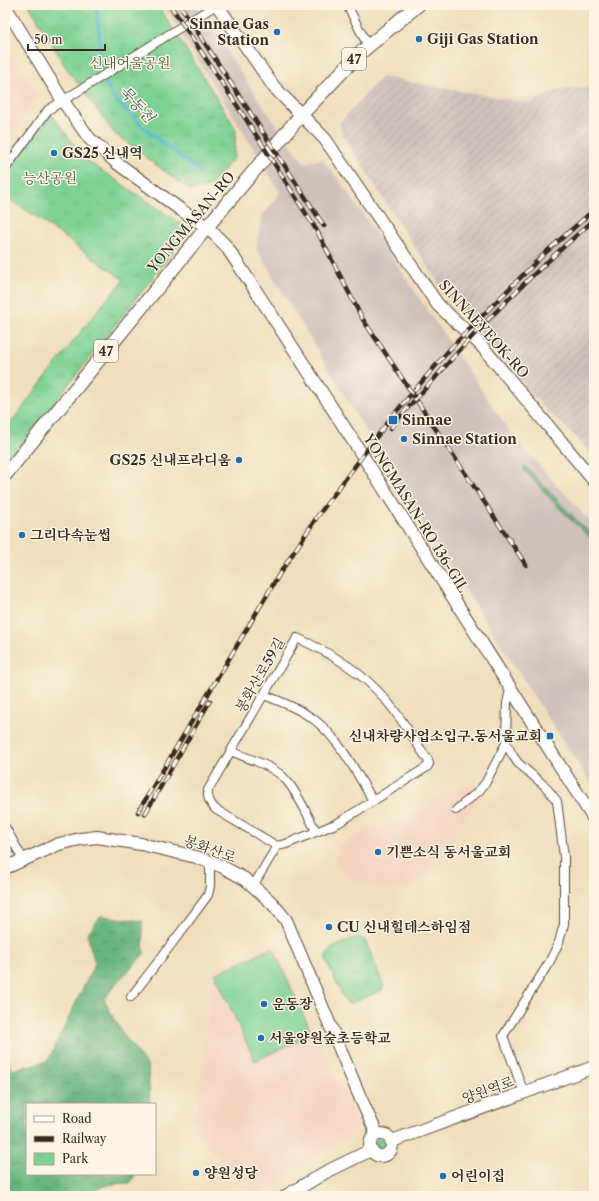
<svg xmlns="http://www.w3.org/2000/svg" width="599" height="1201" viewBox="0 0 599 1201" font-family="'Libre Caslon Text','Noto Serif KR',serif">
  <style>
    .built { fill: #f4d3c1 }
    .industrial { fill: url(#industrial-furrows) }
    .railway { fill: #d0c0bc }
    .grass { fill: #7ed296; stroke: #5c7e5a }
    .forest { fill: url(#forest-crowns); stroke: #506f4e }
    .park { fill: url(#park-tufts); stroke: #5c7e5a }
    .lines { fill: none; stroke-linecap: round; stroke-linejoin: round }
    .stream { stroke: #5bb7d9; stroke-width: 3 }
    .street-casing { stroke: #564536; stroke-width: 10 }
    .secondary-casing { stroke: #564536; stroke-width: 14 }
    .primary-casing { stroke: #564536; stroke-width: 15 }
    .street { stroke: #fff; stroke-width: 8 }
    .secondary { stroke: #fff; stroke-width: 12 }
    .primary { stroke: #fff; stroke-width: 13 }
    .rail-casing { stroke: #3b2a1e; stroke-width: 4.5 }
    .rail { stroke: #fcf5e5; stroke-width: 3; stroke-dasharray: 9; stroke-linecap: butt }
    .poi-dot { fill: #1f6fb2; stroke: #fcf5e5; stroke-width: 1.5 }
    .labels { text-anchor: middle; dominant-baseline: central; stroke-width: 3; stroke-linejoin: round; paint-order: stroke }
    .shield { fill: #fcf5e5; stroke: #75675a; stroke-width: 1 }
    .shield-label { font-size: 13px; font-weight: bold; fill: #3b2a1e }
    .poi-label { font-size: 14px; font-weight: bold; fill: #3b2a1e; stroke: #fcf5e5; text-anchor: start }
    .park-label { font-size: 14px; fill: #4f5c42; stroke: #fcf5e5 }
    .street-label { font-size: 14px; fill: #3b2a1e; stroke: #fcf5e5 }
    .water-label { font-size: 15px; font-style: italic; fill: #465b5f; stroke: #fcf5e5 }
  </style>
  <defs>
    <pattern id="industrial-furrows" width="10" height="10" patternUnits="userSpaceOnUse"><rect width="10" height="10" fill="#d0c0bc"/><path d="M-1 1l2-2M0 10L10 0M9 11l2-2" fill="none" stroke="#b4a5a1"/></pattern>
    <pattern id="forest-crowns" width="20" height="18" patternUnits="userSpaceOnUse"><rect width="20" height="18" fill="#66b47f"/><path d="M2 6a3 3 0 1 1 6 0M12 15a3 3 0 1 1 6 0" fill="none" stroke="#559367"/></pattern>
    <pattern id="park-tufts" width="24" height="20" patternUnits="userSpaceOnUse"><rect width="24" height="20" fill="#7ed296"/><path d="M3 7l-1-3M5 7V3M7 7l1-3M15 17l-1-3M17 17v-4M19 17l1-3" fill="none" stroke="#6eb481"/></pattern>
  </defs>
  <rect width="100%" height="100%" fill="#fcf5e5"/>
  <filter id="ink" filterUnits="userSpaceOnUse"><feTurbulence type="fractalNoise" baseFrequency=".025" numOctaves="2"/><feDisplacementMap in="SourceGraphic" scale="8" xChannelSelector="R" yChannelSelector="G"/><feConvolveMatrix kernelMatrix="1 2 1 2 8 2 1 2 1" color-interpolation-filters="sRGB"/></filter>
  <filter id="wash" filterUnits="userSpaceOnUse"><feTurbulence type="fractalNoise" baseFrequency=".012" numOctaves="4" result="noise"/><feDisplacementMap in="SourceGraphic" scale="16" xChannelSelector="R" yChannelSelector="G"/><feGaussianBlur stdDeviation="0.9" result="paint"/><feColorMatrix in="noise" values="0 0 0 0 0 0 0 0 0 0 0 0 0 0 0 0 0 1.4 0 .05"/><feComposite in="paint" operator="in"/></filter>
  <g filter="url(#wash)">
    <rect width="100%" height="100%" fill="#f0debc"/>
    <!-- built -->
    <g class="built">
      <polygon points="5,43 37,93 5,145"/>
      <polygon points="483,785 485,789 457,828 447,851 426,876 407,889 386,887 353,880 335,862 337,846 369,829 405,822 417,812 443,793 459,787"/>
      <polygon points="274,942 359,1129 256,1196 249,1196 190,1126 198,1105 213,971"/>
    </g>
    <!-- industrial -->
    <polygon class="industrial" points="382,77 528,103 564,88 594,87 594,457 577,438 542,406 495,350 451,301 400,225 342,133 339,123"/>
    <!-- railway -->
    <polygon class="railway" points="163,5 196,5 265,109 304,163 322,159 340,181 514,438 585,516 594,524 594,789 411,506 256,248 262,216 280,193 241,128"/>
    <!-- grass -->
    <g class="grass">
      <polygon points="273,948 312,1034 255,1061 215,974"/>
      <circle cx="382" cy="1145" r="7"/>
    </g>
    <!-- forest -->
    <g class="forest">
      <polygon points="525,466 577,521 594,536 594,541 565,514 524,470"/>
      <path d="M101 916 142 921 144 954 115 985 104 1000 121 1031 148 1067 150 1104H27V1174H136L130 1183C116 1184 99 1183 91 1196H5V1057L12 1070 48 1061 95 963 87 934Z"/>
    </g>
    <!-- park -->
    <g class="park">
      <polygon points="29,5 158,5 236,129 234,158 209,187 190,190 115,134 65,66"/>
      <polygon points="48,110 86,160 190,230 5,465 5,430 97,311 124,280 25,209 5,197 5,169"/>
      <path d="M357 937 364 939 366 942 384 986 382 990 350 1004 345 1001 326 960C325 954 328 952 332 948Z"/>
    </g>
    <g class="lines">
      <!-- stream -->
      <polyline class="stream" points="96,5 100,42 98,66 113,98 151,134 199,171"/>
    </g>
  </g>
  <g filter="url(#ink)">
    <g class="lines">
      <!-- street casing -->
      <g class="street-casing">
        <g id="street">
          <polyline points="347,5 368,46"/>
          <polyline points="5,169 48,110 216,5"/>
          <polyline points="510,690 507,703 506,743 513,756 518,763 545,786 557,801 564,857 564,924 559,942 550,961 503,1036 524,1093"/>
          <path d="M264 695C282 702 300 709 316 721 340 740 358 775 373 801"/>
          <path d="M231 751C248 759 273 765 286 780 299 795 307 814 316 831"/>
          <polyline points="456,810 479,791 486,782 506,743"/>
          <polyline points="5,827 23,859"/>
          <path d="M253 886 277 846 286 844 338 823 427 767 429 764 428 760C414 740 401 717 385 699 362 672 329 652 297 638L208 790C207 798 210 803 215 809L277 846"/>
          <polyline points="131,997 183,929 208,895 210,886 210,862"/>
        </g>
      </g>
      <!-- secondary casing -->
      <g class="secondary-casing">
        <g id="secondary">
          <polyline points="217,5 274,87 325,139 438,305 480,344 594,481"/>
          <path d="M5 6 63 101 89 138 117 163 181 210 207 227 226 246C352 434 471 628 594 819"/>
          <polyline points="5,868 59,844 80,839 97,837 141,844 196,857 221,866 245,879 272,903 286,920 360,1097 375,1130"/>
          <circle cx="381" cy="1145" r="11"/>
          <polyline points="392,1141 594,1067"/>
          <polyline points="286,1196 324,1173 371,1150"/>
        </g>
      </g>
      <!-- primary casing -->
      <g class="primary-casing">
        <polyline id="primary" points="5,475 207,227 301,115 360,53 418,5"/>
      </g>
      <!-- street -->
      <use href="#street" class="street"/>
      <!-- secondary -->
      <use href="#secondary" class="secondary"/>
      <!-- primary -->
      <use href="#primary" class="primary"/>
      <!-- rail casing -->
      <g class="rail-casing">
        <g id="rail">
          <polyline points="170,5 244,116 317,231 362,318 526,565"/>
          <polyline points="180,5 324,226"/>
          <path d="M391 428C404 411 420 394 435 378 484 321 537 269 594 220"/>
          <polyline points="138,812 280,573 317,517 390,419 450,349 487,311 545,253 594,210"/>
          <polyline points="145,814 210,701"/>
        </g>
      </g>
      <!-- rail -->
      <use href="#rail" class="rail"/>
    </g>
  </g>
  <!-- markers -->
  <g class="poi-dot">
    <circle cx="277" cy="32" r="4"/>
    <circle cx="419" cy="39" r="4"/>
    <circle cx="54" cy="153" r="4"/>
    <rect x="388" y="415" width="10" height="10" rx="2"/>
    <circle cx="404" cy="439" r="4"/>
    <circle cx="239" cy="460" r="4"/>
    <circle cx="22" cy="535" r="4"/>
    <rect x="546" y="732" width="8" height="8" rx="2"/>
    <circle cx="378" cy="852" r="4"/>
    <circle cx="329" cy="927" r="4"/>
    <circle cx="264" cy="1004" r="4"/>
    <circle cx="261" cy="1038" r="4"/>
    <circle cx="196" cy="1173" r="4"/>
    <circle cx="443" cy="1176" r="4"/>
  </g>
  <g class="labels">
    <!-- shield labels -->
    <g class="shield">
      <rect x="342" y="48" width="24" height="22" rx="3"/>
      <rect x="94" y="340" width="24" height="22" rx="3"/>
    </g>
    <g class="shield-label">
      <text x="354" y="59">47</text>
      <text x="106" y="351">47</text>
    </g>
    <!-- poi labels -->
    <g class="poi-label">
      <text x="269" y="24" text-anchor="end">Sinnae Gas<tspan x="269" dy="16">Station</tspan></text>
      <text x="427" y="39">Giji Gas Station</text>
      <text x="62" y="153">GS25 신내역</text>
      <text x="402" y="420">Sinnae</text>
      <text x="412" y="439">Sinnae Station</text>
      <text x="231" y="460" text-anchor="end">GS25 신내프라디움</text>
      <text x="30" y="535">그리다속눈썹</text>
      <text x="542" y="736" text-anchor="end">신내차량사업소입구.동서울교회</text>
      <text x="386" y="852">기쁜소식 동서울교회</text>
      <text x="337" y="927">CU 신내힐데스하임점</text>
      <text x="272" y="1004">운동장</text>
      <text x="269" y="1038">서울양원숲초등학교</text>
      <text x="204" y="1173">양원성당</text>
      <text x="451" y="1176">어린이집</text>
    </g>
    <!-- park labels -->
    <g class="park-label">
      <text x="130" y="63">신내어울공원</text>
      <text x="50" y="178">능산공원</text>
    </g>
    <!-- street labels -->
    <g class="street-label">
      <text transform="translate(191 222) rotate(-50)">YONGMASAN-RO</text>
      <text transform="translate(484 329) rotate(48)">SINNAEYEOK-RO</text>
      <text transform="translate(416 513) rotate(58)">YONGMASAN-RO 136-GIL</text>
      <text transform="translate(260 675) rotate(-60)">봉화산로59길</text>
      <text transform="translate(210 849) rotate(20)">봉화산로</text>
      <text transform="translate(488 1090) rotate(-20)">양원역로</text>
    </g>
    <!-- water labels -->
    <g class="water-label">
      <text transform="translate(137 104) rotate(47)">묵동천</text>
    </g>
  </g>
  <!-- margin -->
  <rect width="599" height="1201" fill="none" stroke="#fcf5e5" stroke-width="20"/>
  <!-- legend -->
  <rect x="26" y="1103" width="130" height="72" fill="#fcf5e5" stroke="#afa495"/>
  <rect x="34" y="1116" width="20" height="6" fill="#ffffff" stroke="#afa495"/>
  <text x="62" y="1123" font-size="12" fill="#3b2a1e">Road</text>
  <rect x="34" y="1136" width="20" height="6" fill="#3b2a1e" stroke="#afa495"/>
  <text x="62" y="1143" font-size="12" fill="#3b2a1e">Railway</text>
  <rect x="34" y="1153" width="20" height="12" fill="url(#park-tufts)" stroke="#afa495"/>
  <text x="62" y="1163" font-size="12" fill="#3b2a1e">Park</text>
  <!-- scale -->
  <path d="M28 44v6h77v-6" fill="none" stroke="#3b2a1e" stroke-width="2"/>
  <text x="34" y="44" font-size="12" fill="#3b2a1e" stroke="#fcf5e5" stroke-width="3" paint-order="stroke">50 m</text>
</svg>
